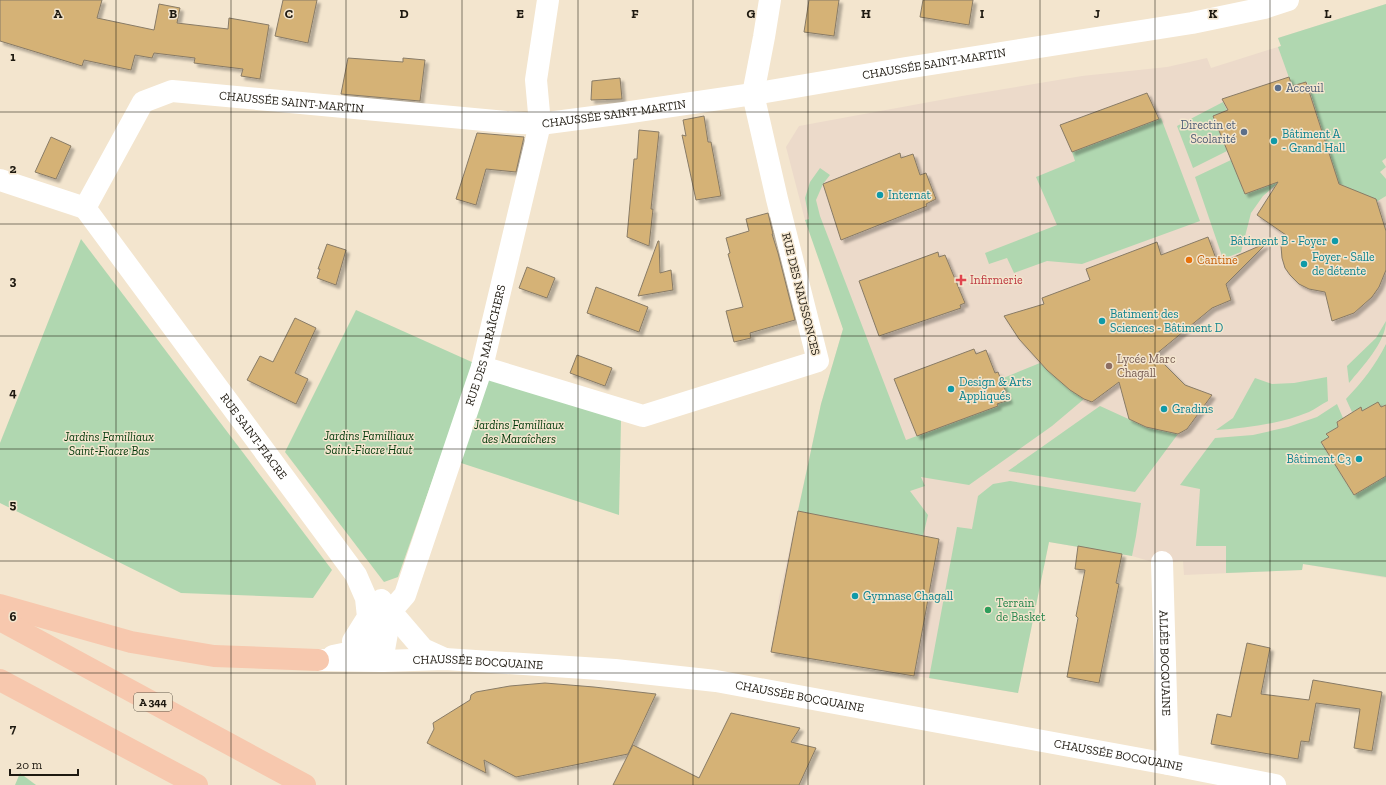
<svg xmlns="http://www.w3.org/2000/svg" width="1386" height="785" viewBox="0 0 1386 785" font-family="'Zilla Slab',serif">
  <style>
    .education { fill: #ecdaca }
    .green { fill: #b0d7b0 }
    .building { fill: #d5b276; stroke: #887b66; filter: url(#shadow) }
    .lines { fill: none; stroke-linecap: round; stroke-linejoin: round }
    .minor { stroke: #fff; stroke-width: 22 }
    .secondary { stroke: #fff; stroke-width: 22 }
    .motorway { stroke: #f7c8ae; stroke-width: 22 }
    .grid { fill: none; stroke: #1e1910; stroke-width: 1; stroke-opacity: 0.55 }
    .service-dot { fill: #5c6f8a; stroke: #f3e5ce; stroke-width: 1.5 }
    .culture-dot { fill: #0f9aa8; stroke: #f3e5ce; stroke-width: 1.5 }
    .food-dot { fill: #e8710a; stroke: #f3e5ce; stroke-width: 1.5 }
    .health-dot { fill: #e0444e; stroke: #f3e5ce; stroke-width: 1.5 }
    .education-dot { fill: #8d6e63; stroke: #f3e5ce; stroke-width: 1.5 }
    .leisure-dot { fill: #2e9e5b; stroke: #f3e5ce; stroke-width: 1.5 }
    .labels { text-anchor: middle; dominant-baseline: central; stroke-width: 3; stroke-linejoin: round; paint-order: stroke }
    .shield { fill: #f3e5ce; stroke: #5e5649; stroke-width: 1 }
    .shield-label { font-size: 11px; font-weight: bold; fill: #1e1910 }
    .street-label { font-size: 12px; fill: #1e1910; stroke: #f3e5ce }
    .service-label { font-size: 12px; fill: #4e5e75; stroke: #f3e5ce; text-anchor: start }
    .culture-label { font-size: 12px; fill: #0d838f; stroke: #f3e5ce; text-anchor: start }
    .food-label { font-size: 12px; fill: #c56008; stroke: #f3e5ce; text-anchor: start }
    .health-label { font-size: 12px; fill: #be3a42; stroke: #f3e5ce; text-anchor: start }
    .education-label { font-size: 12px; fill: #785e54; stroke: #f3e5ce; text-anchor: start }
    .park-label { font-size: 12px; font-style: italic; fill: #003809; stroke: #f3e5ce }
    .leisure-label { font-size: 12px; fill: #27864d; stroke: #f3e5ce; text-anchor: start }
    .grid-label { font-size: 13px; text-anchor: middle; font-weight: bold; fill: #1e1910; stroke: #f3e5ce; stroke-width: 3; stroke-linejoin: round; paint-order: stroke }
  </style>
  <defs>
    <filter id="shadow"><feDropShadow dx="3.5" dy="3.5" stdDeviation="1" flood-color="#0004"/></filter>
  </defs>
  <rect width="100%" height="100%" fill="#f3e5ce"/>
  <!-- education -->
  <polygon class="education" points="1386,4 1386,578 1303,564 1302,570 1184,575 1183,561 1156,563 1132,556 1049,542 1018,693 771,652 779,597 821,404 843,329 828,280 805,220 786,147 799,126 962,96 1082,76 1167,67 1207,58 1211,68 1281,46 1278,38"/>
  <!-- green -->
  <g class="green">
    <polygon points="1386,4 1386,158 1382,161 1386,167 1380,172 1386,179 1386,196 1371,205 1353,190 1333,181 1332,163 1307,82 1292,86 1278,47 1281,46 1278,38"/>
    <polygon points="1223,102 1227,110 1213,116 1227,151 1193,168 1177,126"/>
    <polygon points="1161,118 1200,221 1082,264 1047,261 1014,273 1007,258 989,264 985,253 1057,225 1036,177 1075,161 1072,152"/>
    <polygon points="1231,160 1245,194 1279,182 1263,196 1251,213 1241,252 1223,259 1195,177"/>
    <polygon points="820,168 830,175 823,184 816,200 820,216 906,440 998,406 1001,379 1040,363 1070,390 1084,399 1052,426 969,485 921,477 925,486 910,491 928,515 923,536 798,511 821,404 843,329 805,220 809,219 805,198 810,182"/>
    <polygon points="81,239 332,570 313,598 181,593 0,503 0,443"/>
    <polygon points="356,310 474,363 398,577 384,582 285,452"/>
    <path d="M1386 321C1386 342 1362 367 1349 383L1347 366 1376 338Z"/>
    <path d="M1386 344V405L1362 411 1361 408 1352 412 1346 399C1363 381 1375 366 1386 344Z"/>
    <polygon points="490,369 621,420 619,515 458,462"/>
    <path d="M1327 377 1328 401C1322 404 1315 409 1309 412 1280 424 1247 428 1216 430L1233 418 1255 378 1272 384 1294 383Z"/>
    <polygon points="1337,404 1343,418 1337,421 1338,427 1326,434 1329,437 1321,443 1354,495 1386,476 1386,577 1303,564 1302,570 1226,573 1226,546 1196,546 1200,489 1180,485 1215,438 1253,435 1288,427 1317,417"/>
    <polygon points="1100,406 1146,427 1178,434 1135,492 1008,471"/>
    <polygon points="1010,481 1141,503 1136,536 1132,556 1049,542 1018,693 929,678 957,527 972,529 978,496 993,484"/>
    <polygon points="20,773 36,785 15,785"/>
  </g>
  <!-- building -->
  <g class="building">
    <polygon points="0,0 102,0 97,18 154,30 159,4 180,8 177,23 228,29 229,18 269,25 260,79 241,76 243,69 194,63 195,58 154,53 152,58 135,55 131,70 84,60 82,66 0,41"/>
    <polygon points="283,0 317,0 308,43 275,36"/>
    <polygon points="809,0 839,0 834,36 804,32"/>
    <polygon points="923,0 973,0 969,25 920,17"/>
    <polygon points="348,58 403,62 403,58 425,60 420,101 341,94"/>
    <polygon points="1289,77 1292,86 1306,82 1339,184 1376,199 1386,231 1386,270 1379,287 1372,297 1354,313 1332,321 1325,292 1309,289 1299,284 1290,275 1285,268 1282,258 1281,246 1286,235 1257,215 1278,182 1245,194 1213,116 1228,110 1222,99"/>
    <polygon points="620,78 622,99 591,100 592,81"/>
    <polygon points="1147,93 1159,119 1072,152 1060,125"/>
    <polygon points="704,116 708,142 711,142 721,196 696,200 682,135 686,136 683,120"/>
    <polygon points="639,130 659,132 651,209 653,209 649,246 627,237 634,159 637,159"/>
    <polygon points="477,133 524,137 516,172 486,169 476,205 456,199"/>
    <polygon points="51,137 71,146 56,179 35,172"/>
    <polygon points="900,153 901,158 913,154 920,175 926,173 936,199 926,204 927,206 841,240 823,184"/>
    <polygon points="768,213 773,234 772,234 778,253 795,320 750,333 751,338 734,342 726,311 743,307 728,254 730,253 726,238 749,231 746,219"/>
    <polygon points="1208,237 1218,264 1264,244 1265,245 1226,284 1231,300 1212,308 1155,355 1185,385 1212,395 1187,429 1178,434 1146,427 1129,419 1119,382 1092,402 1084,399 1070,390 1047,370 1019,339 1004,316 1044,304 1042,298 1090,280 1086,269 1157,242 1161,255"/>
    <polygon points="658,241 659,241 660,273 671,270 673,290 638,296"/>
    <polygon points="327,244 346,250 336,285 317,278 320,269 318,269"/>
    <polygon points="938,252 939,257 945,255 965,303 960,305 961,308 879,336 859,281"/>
    <polygon points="527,267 555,278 547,298 519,288"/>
    <polygon points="596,287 648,307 639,332 587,313"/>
    <polygon points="295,318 316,328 295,373 308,379 296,404 247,380 260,356 273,362"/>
    <polygon points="974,349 976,354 986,350 995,373 998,372 1009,400 997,404 998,406 917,436 894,379"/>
    <polygon points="577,355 612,368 605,386 570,373"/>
    <polygon points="1378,402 1381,407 1386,405 1386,476 1354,495 1321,442 1329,437 1326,434 1338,427 1337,422 1361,407 1362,411"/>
    <polygon points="798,511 939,539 914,676 771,652"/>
    <polygon points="1078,546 1122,554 1116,583 1119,584 1099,683 1067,677 1078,618 1076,616 1085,570 1075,569"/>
    <polygon points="1247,643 1270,648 1261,694 1309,700 1313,680 1382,692 1372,751 1354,748 1360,709 1316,703 1309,742 1301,741 1298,759 1211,744 1217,714 1231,717"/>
    <polygon points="545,683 594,687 656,694 628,754 516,777 484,760 486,773 427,743 434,729 433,723 470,700 471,695 476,692 510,686"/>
    <polygon points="731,713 800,728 791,742 816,748 799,785 613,785 633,745 699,778"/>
  </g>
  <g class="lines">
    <!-- minor -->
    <g class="minor">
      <polyline points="0,180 85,208"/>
      <path id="s1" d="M85 208 143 102 172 91 506 122 540 124 624 113 753 94 906 68 1192 23 1264 8 1288 0"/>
      <path id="s2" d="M85 208 356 575 366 598 368 617 353 641"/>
      <polyline points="482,367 643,416 818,361 777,199 753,94 764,37 770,0"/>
      <path id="s3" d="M1162 562 1168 764"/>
      <polyline points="381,600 423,649 445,659"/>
      <path id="s4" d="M333 656 362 650 391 611 405 595 482 367 540 124 536 80 548 0"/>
      <polyline points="382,661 390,616"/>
    </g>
    <!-- secondary -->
    <path class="secondary" id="s5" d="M318 660 382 661 445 659 615 670 716 681 1168 764 1275 785"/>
    <!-- motorway -->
    <g class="motorway">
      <polyline points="0,605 131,642 214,656 318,660"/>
      <polyline points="0,620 305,785"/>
      <polyline points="0,680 197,785"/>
    </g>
  </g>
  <!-- grid -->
  <path class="grid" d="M116 0V785M231 0V785M346 0V785M462 0V785M578 0V785M693 0V785M808 0V785M924 0V785M1040 0V785M1155 0V785M1270 0V785M0 112H1386M0 224H1386M0 336H1386M0 449H1386M0 561H1386M0 673H1386"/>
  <!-- markers -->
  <g class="service-dot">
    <circle cx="1278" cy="88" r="4"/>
    <circle cx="1244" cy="132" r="4"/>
  </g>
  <g class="culture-dot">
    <circle cx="1274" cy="141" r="4"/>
    <circle cx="880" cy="195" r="4"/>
    <circle cx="1335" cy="241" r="4"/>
    <circle cx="1304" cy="264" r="4"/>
    <circle cx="1102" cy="321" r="4"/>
    <circle cx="951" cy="389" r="4"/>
    <circle cx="1164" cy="409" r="4"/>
    <circle cx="1359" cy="459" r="4"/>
    <circle cx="855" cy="596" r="4"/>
  </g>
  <circle class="food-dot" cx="1189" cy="260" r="4"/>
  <path class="health-dot" d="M959 274h4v4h4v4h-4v4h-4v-4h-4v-4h4z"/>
  <circle class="education-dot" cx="1109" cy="366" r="4"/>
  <circle class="leisure-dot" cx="988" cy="610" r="4"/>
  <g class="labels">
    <!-- shield labels -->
    <rect class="shield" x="134" y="693" width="38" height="18" rx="3"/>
    <g class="shield-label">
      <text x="153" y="702">A 344</text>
    </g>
    <!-- street labels -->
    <g class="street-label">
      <text stroke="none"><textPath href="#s1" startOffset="920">CHAUSSÉE SAINT-MARTIN</textPath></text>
      <text stroke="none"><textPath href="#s1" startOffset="272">CHAUSSÉE SAINT-MARTIN</textPath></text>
      <text stroke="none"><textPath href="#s1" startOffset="596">CHAUSSÉE SAINT-MARTIN</textPath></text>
      <text transform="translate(801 294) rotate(76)">RUE DES NAUSSONCES</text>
      <text stroke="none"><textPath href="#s4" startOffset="362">RUE DES MARAÎCHERS</textPath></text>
      <text stroke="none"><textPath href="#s2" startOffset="284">RUE SAINT-FIACRE</textPath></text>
      <text stroke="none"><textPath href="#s5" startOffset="160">CHAUSSÉE BOCQUAINE</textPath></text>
      <text stroke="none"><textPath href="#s3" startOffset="101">ALLÉE BOCQUAINE</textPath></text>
      <text stroke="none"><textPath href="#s5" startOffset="484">CHAUSSÉE BOCQUAINE</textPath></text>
      <text stroke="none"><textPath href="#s5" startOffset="808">CHAUSSÉE BOCQUAINE</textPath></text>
    </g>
    <!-- service labels -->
    <g class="service-label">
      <text x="1286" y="88">Acceuil</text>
      <text x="1236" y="125" text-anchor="end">Directin et<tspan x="1236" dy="14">Scolarité</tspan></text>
    </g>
    <!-- culture labels -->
    <g class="culture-label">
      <text x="1282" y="134">Bâtiment A<tspan x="1282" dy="14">- Grand Hall</tspan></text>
      <text x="888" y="195">Internat</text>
      <text x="1327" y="241" text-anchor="end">Bâtiment B - Foyer</text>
      <text x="1312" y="257">Foyer - Salle<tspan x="1312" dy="14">de détente</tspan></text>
      <text x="1110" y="314">Batiment des<tspan x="1110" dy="14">Sciences - Bâtiment D</tspan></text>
      <text x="959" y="382">Design &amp; Arts<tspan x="959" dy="14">Appliqués</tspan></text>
      <text x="1172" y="409">Gradins</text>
      <text x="1351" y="459" text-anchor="end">Bâtiment C3</text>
      <text x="863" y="596">Gymnase Chagall</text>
    </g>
    <!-- food labels -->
    <g class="food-label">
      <text x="1197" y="260">Cantine</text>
    </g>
    <!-- health labels -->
    <g class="health-label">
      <text x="970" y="280">Infirmerie</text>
    </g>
    <!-- education labels -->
    <g class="education-label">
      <text x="1117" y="359">Lycée Marc<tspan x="1117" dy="14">Chagall</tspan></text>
    </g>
    <!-- park labels -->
    <g class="park-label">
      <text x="519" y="425">Jardins Familliaux<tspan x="519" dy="14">des Maraîchers</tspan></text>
      <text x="369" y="436">Jardins Familliaux<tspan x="369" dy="14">Saint-Fiacre Haut</tspan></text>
      <text x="109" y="437">Jardins Familliaux<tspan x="109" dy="14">Saint-Fiacre Bas</tspan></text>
    </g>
    <!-- leisure labels -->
    <g class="leisure-label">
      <text x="996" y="603">Terrain<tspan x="996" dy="14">de Basket</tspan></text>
    </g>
  </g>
  <g class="grid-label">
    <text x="58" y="18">A</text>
    <text x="173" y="18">B</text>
    <text x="289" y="18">C</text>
    <text x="404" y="18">D</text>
    <text x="520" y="18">E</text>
    <text x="635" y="18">F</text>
    <text x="751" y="18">G</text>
    <text x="866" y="18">H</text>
    <text x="982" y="18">I</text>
    <text x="1097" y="18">J</text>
    <text x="1213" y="18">K</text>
    <text x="1328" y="18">L</text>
    <text x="13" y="61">1</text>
    <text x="13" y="173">2</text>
    <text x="13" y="285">3</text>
    <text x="13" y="397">4</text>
    <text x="13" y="509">5</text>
    <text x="13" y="621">6</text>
    <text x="13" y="733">7</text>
  </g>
  <!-- scale -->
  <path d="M10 769v6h68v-6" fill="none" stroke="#1e1910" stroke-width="2"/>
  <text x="16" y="769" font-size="12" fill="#1e1910" stroke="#f3e5ce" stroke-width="3" paint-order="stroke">20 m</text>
</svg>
